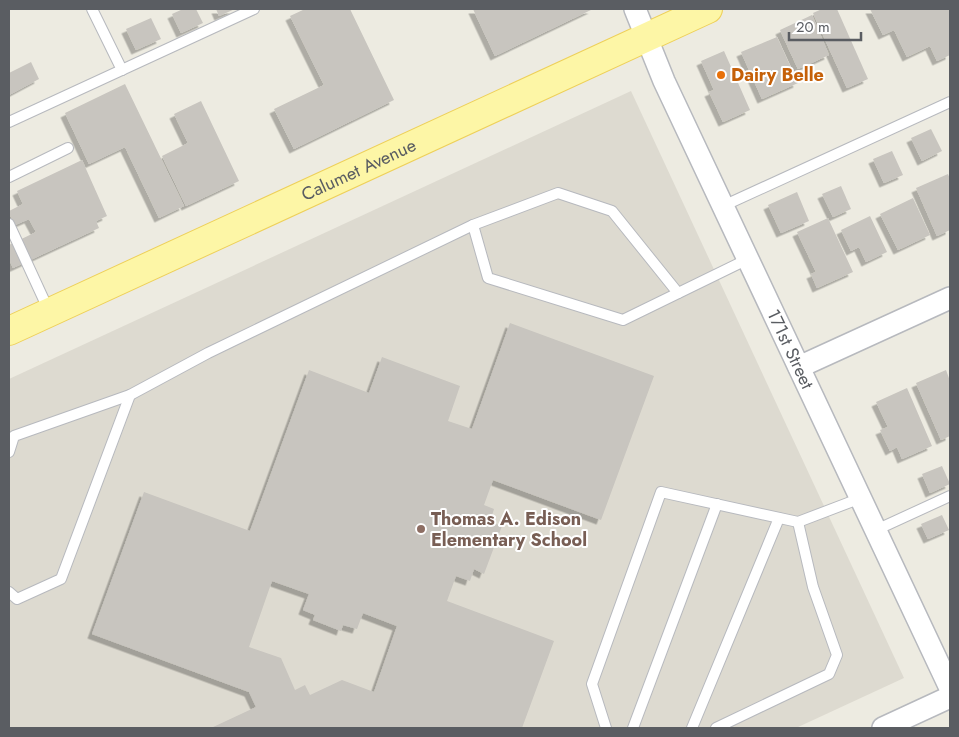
<svg xmlns="http://www.w3.org/2000/svg" width="959" height="737" viewBox="0 0 959 737" font-family="Jost,sans-serif">
  <style>
    .education { fill: #dddad0 }
    .building { fill: #c8c5bf; fill-rule: evenodd; filter: url(#shadow) }
    .lines { fill: none; stroke-linecap: round; stroke-linejoin: round }
    .lane-casing { stroke: #b7b9be; stroke-width: 12 }
    .street-casing { stroke: #b7b9be; stroke-width: 24 }
    .primary-casing { stroke: #eed059; stroke-width: 30 }
    .lane { stroke: #fff; stroke-width: 10 }
    .street { stroke: #fff; stroke-width: 21 }
    .primary { stroke: #fdf6a6; stroke-width: 28 }
    .food-dot { fill: #e8710a; stroke: #fff; stroke-width: 2 }
    .education-dot { fill: #8d6e63; stroke: #fff; stroke-width: 2 }
    .labels { text-anchor: middle; dominant-baseline: central; stroke-width: 4; stroke-linejoin: round; paint-order: stroke }
    .food-label { font-size: 18px; font-weight: bold; fill: #c56008; stroke: #fff; text-anchor: start }
    .street-label { font-size: 18px; fill: #5a5d62; stroke: #fff }
    .education-label { font-size: 18px; font-weight: bold; fill: #785e54; stroke: #fff; text-anchor: start }
  </style>
  <defs>
    <filter id="shadow"><feDropShadow dx="-4.5" dy="4.5" stdDeviation="0" flood-color="#0004"/></filter>
  </defs>
  <rect width="100%" height="100%" fill="#edebe1"/>
  <!-- education -->
  <polygon class="education" points="631,91 904,678 796,728 9,728 9,379"/>
  <!-- building -->
  <g class="building">
    <polygon points="183,9 196,9 203,23 181,33 172,14"/>
    <polygon points="216,9 235,9 219,16"/>
    <polygon points="305,9 350,9 394,100 294,149 274,109 324,85 290,16"/>
    <polygon points="473,9 593,9 495,56"/>
    <polygon points="822,9 837,9 868,79 847,88 813,13"/>
    <polygon points="870,9 950,9 950,55 937,61 930,46 907,57 894,30 883,35"/>
    <polygon points="812,15 829,55 798,69 780,30"/>
    <polygon points="151,18 161,39 136,50 126,29"/>
    <polygon points="777,37 798,83 762,99 741,52"/>
    <polygon points="724,51 750,110 723,122 709,92 714,90 701,61"/>
    <polygon points="31,62 39,79 9,95 9,73"/>
    <polygon points="125,84 184,206 159,218 125,147 89,164 65,113"/>
    <polygon points="201,101 239,181 186,206 162,156 188,143 174,114"/>
    <polygon points="931,129 942,151 922,161 911,138"/>
    <polygon points="892,151 903,175 884,183 873,159"/>
    <polygon points="82,160 107,216 96,221 99,228 13,268 9,259 9,245 36,232 29,219 15,225 9,213 9,211 23,204 17,191"/>
    <polygon points="948,174 950,179 950,230 937,236 916,188"/>
    <polygon points="841,186 851,209 833,217 822,194"/>
    <polygon points="797,192 809,221 781,233 768,205"/>
    <polygon points="913,198 930,235 898,250 880,214"/>
    <polygon points="870,216 887,252 866,262 859,247 851,251 841,230"/>
    <polygon points="828,218 853,272 817,288 811,274 816,272 797,232"/>
    <path d="M510 323 654 376 601 520 493 480 484 505 494 509 490 522 502 526 484 574 474 569 470 581 456 576 447 601 554 641 522 728H348L344 727 341 728H211L256 707 249 692 92 634 144 492 250 531 309 370 369 393 382 357 460 386 448 421 472 429ZM272 581 309 594 303 610 315 615 313 620 341 631 343 625 357 629 363 613 397 626 374 692 342 680 310 695 305 685 295 690 281 658 249 647Z"/>
    <polygon points="946,370 950,381 950,436 941,440 916,383"/>
    <polygon points="907,388 932,446 902,459 897,447 890,451 880,430 888,427 876,402"/>
    <polygon points="942,466 950,484 930,493 922,474"/>
    <polygon points="942,515 949,530 928,539 921,524"/>
  </g>
  <g class="lines">
    <!-- lane casing -->
    <g class="lane-casing">
      <g id="lane">
        <polyline points="92,9 122,70"/>
        <polyline points="9,122 254,9"/>
        <polyline points="9,177 68,148"/>
        <polyline points="723,206 950,102"/>
        <polyline points="9,224 49,311"/>
        <polyline points="473,225 488,278 623,320 748,259"/>
        <polyline points="9,452 14,436 130,395 208,353 473,225 558,193 612,211 678,293"/>
        <polyline points="876,530 950,496"/>
        <polyline points="9,592 17,599 61,579 130,395"/>
        <polyline points="606,728 592,684 661,492 798,522 861,498"/>
        <polyline points="633,728 717,504"/>
        <polyline points="692,728 779,518"/>
        <polyline points="716,728 829,674 837,655 813,587 798,522"/>
      </g>
    </g>
    <!-- street casing -->
    <g class="street-casing">
      <g id="street">
        <path id="s1" d="M635 9 664 81 950 688"/>
        <polyline points="799,367 950,298"/>
        <polyline points="883,728 950,697"/>
      </g>
    </g>
    <!-- primary casing -->
    <g class="primary-casing">
      <g id="primary">
        <path id="s2" d="M9 331 708 9"/>
      </g>
    </g>
    <!-- lane -->
    <use href="#lane" class="lane"/>
    <!-- street -->
    <use href="#street" class="street"/>
    <!-- primary -->
    <use href="#primary" class="primary"/>
  </g>
  <!-- markers -->
  <circle class="food-dot" cx="721" cy="75" r="5"/>
  <circle class="education-dot" cx="421" cy="529" r="5"/>
  <g class="labels">
    <!-- food labels -->
    <g class="food-label">
      <text x="731" y="75">Dairy Belle</text>
    </g>
    <!-- street labels -->
    <g class="street-label">
      <text stroke="none"><textPath href="#s2" startOffset="385">Calumet Avenue</textPath></text>
      <text stroke="none"><textPath href="#s1" startOffset="374">171st Street</textPath></text>
    </g>
    <!-- education labels -->
    <g class="education-label">
      <text x="431" y="519">Thomas A. Edison<tspan x="431" dy="21">Elementary School</tspan></text>
    </g>
  </g>
  <!-- border -->
  <rect width="959" height="737" fill="none" stroke="#5a5d62" stroke-width="20"/>
  <!-- scale -->
  <path d="M789 32v8h72v-8" fill="none" stroke="#5a5d62" stroke-width="2.5"/>
  <text x="796" y="32" font-size="15" fill="#5a5d62" stroke="#ffffff" stroke-width="4" paint-order="stroke">20 m</text>
</svg>
